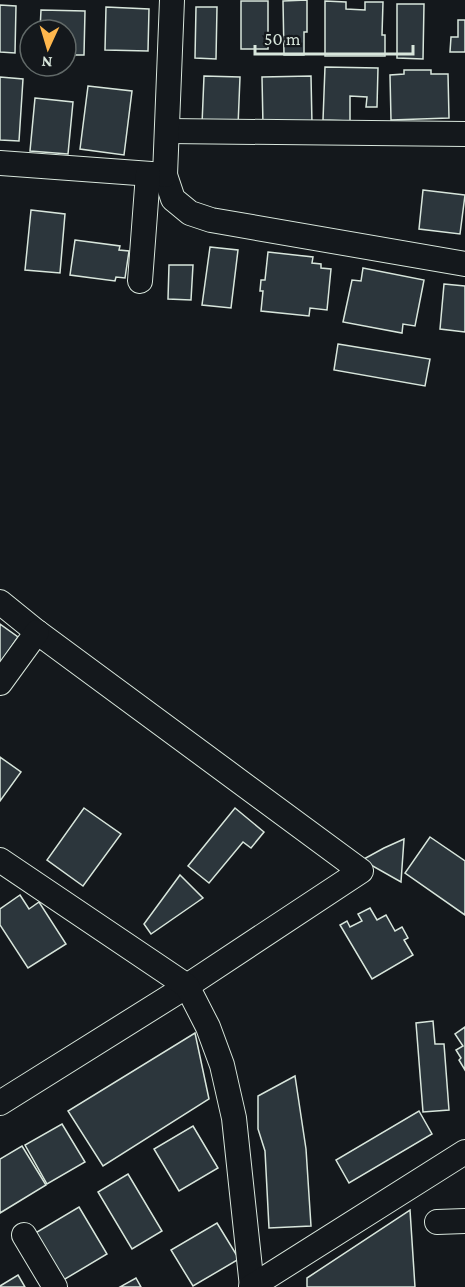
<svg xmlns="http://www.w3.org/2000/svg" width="465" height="1287" viewBox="0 0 465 1287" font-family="'Crimson Pro',serif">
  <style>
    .building { fill: #2c363c; stroke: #d8e6dc; stroke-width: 1.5 }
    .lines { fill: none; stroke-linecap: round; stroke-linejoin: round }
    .minor-casing { stroke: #d8e6dc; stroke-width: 26 }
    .minor { stroke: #14181c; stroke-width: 24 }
  </style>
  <rect width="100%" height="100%" fill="#14181c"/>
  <!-- building -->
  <g class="building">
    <polygon points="307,0 307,32 304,32 304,55 284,55 283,1"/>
    <rect x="241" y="1" width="27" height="48"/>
    <polygon points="325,1 346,2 346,9 365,10 365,2 383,2 382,35 385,35 385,56 325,56"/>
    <polygon points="397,4 424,4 423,59 397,58"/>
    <polygon points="0,5 16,6 15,53 0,52"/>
    <polygon points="106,7 149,9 148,51 105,50"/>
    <polygon points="196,7 217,7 216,59 195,58"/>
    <polygon points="41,10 85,11 84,55 66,55 66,30 40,30"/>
    <polygon points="458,20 465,20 465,52 450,52 451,37 458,37"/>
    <polygon points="325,67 378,68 377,107 366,107 367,97 350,96 350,121 323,120"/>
    <polygon points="404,70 431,70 431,74 448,74 449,118 391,120 390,75 404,74"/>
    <polygon points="204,76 240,77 238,126 202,124"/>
    <polygon points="311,76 312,125 263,126 262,77"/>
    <polygon points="0,77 23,79 19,141 0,140"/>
    <polygon points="88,86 132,91 124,155 80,149"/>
    <polygon points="35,98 73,102 68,154 30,151"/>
    <polygon points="423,190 465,195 460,234 419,229"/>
    <polygon points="31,210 65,214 60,273 25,270"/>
    <polygon points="75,240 120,246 119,250 129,251 125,278 116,277 115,281 70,275"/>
    <polygon points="210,247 238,250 231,308 202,305"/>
    <polygon points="268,252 313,257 312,263 321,264 321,268 331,269 327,310 310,308 309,316 261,311 263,291 260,291 261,280 265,280"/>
    <polygon points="169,265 193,265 191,300 168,299"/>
    <polygon points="363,268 424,280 415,326 403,324 402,333 343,322 352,280 361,281"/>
    <polygon points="444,284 465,286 465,332 440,329"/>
    <polygon points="338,344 430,359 425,386 334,370"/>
    <polygon points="0,624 18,637 0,663"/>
    <polygon points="0,757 21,772 0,801"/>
    <polygon points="84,808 121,834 83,886 47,860"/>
    <polygon points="235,808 264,832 251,848 243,842 209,883 188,866"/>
    <polygon points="430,837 465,861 465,915 405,873"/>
    <polygon points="404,839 401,882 362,860 384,848"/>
    <polygon points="180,875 203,898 151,934 144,924"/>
    <polygon points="20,895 29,909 39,902 66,944 28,968 0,925 0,909"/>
    <polygon points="370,908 377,920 386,915 395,931 402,927 408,938 404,940 413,955 372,979 340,925 347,921 350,927 362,921 358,914"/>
    <polygon points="433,1021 435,1044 444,1044 449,1110 423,1112 416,1023"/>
    <polygon points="465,1027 465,1070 459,1060 461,1058 456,1050 463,1046 455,1034"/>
    <polygon points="195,1033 209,1099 103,1166 68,1111"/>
    <polygon points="295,1076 306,1149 311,1226 269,1228 265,1151 258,1129 258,1096"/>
    <polygon points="419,1111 432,1134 349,1183 336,1160"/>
    <polygon points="62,1124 85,1162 47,1184 25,1145"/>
    <polygon points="193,1126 218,1168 179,1191 154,1149"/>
    <polygon points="22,1146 46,1185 0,1213 0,1159"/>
    <polygon points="128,1174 162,1231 132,1249 98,1192"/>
    <polygon points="79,1207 107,1254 60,1282 32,1235"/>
    <polygon points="410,1210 415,1287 307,1287 307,1278"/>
    <polygon points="217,1223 239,1259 193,1286 171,1250"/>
    <polygon points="18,1275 25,1287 0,1287 0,1286"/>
    <polygon points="136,1278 141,1287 120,1287"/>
  </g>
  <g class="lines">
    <!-- minor casing -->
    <g class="minor-casing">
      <g id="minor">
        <polyline points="168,131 465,134"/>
        <polyline points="0,163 165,175 173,199 190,213 211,220 465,264"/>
        <polyline points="165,175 172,0"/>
        <polyline points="140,281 148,174"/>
        <polyline points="0,602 37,632 361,871 187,986 0,1103"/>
        <polyline points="0,683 37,632"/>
        <polyline points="0,860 187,986 208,1027 222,1065 234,1118 252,1287"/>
        <polyline points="437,1222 465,1221"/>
        <polyline points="24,1235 55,1287"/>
        <polyline points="251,1287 465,1152"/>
      </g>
    </g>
    <!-- minor -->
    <use href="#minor" class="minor"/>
  </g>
  <!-- north arrow -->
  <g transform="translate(48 48) rotate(184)"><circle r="28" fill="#14181c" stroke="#626a69" stroke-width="1.5"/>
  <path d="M0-4.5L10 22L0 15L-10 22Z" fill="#ffb74d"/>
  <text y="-9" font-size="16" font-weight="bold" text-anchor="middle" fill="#d8e6dc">N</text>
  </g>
  <!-- scale -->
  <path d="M255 45v9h158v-9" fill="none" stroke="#d8e6dc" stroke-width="3"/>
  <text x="264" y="45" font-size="18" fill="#d8e6dc" stroke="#14181c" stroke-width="4.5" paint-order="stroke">50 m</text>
</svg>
